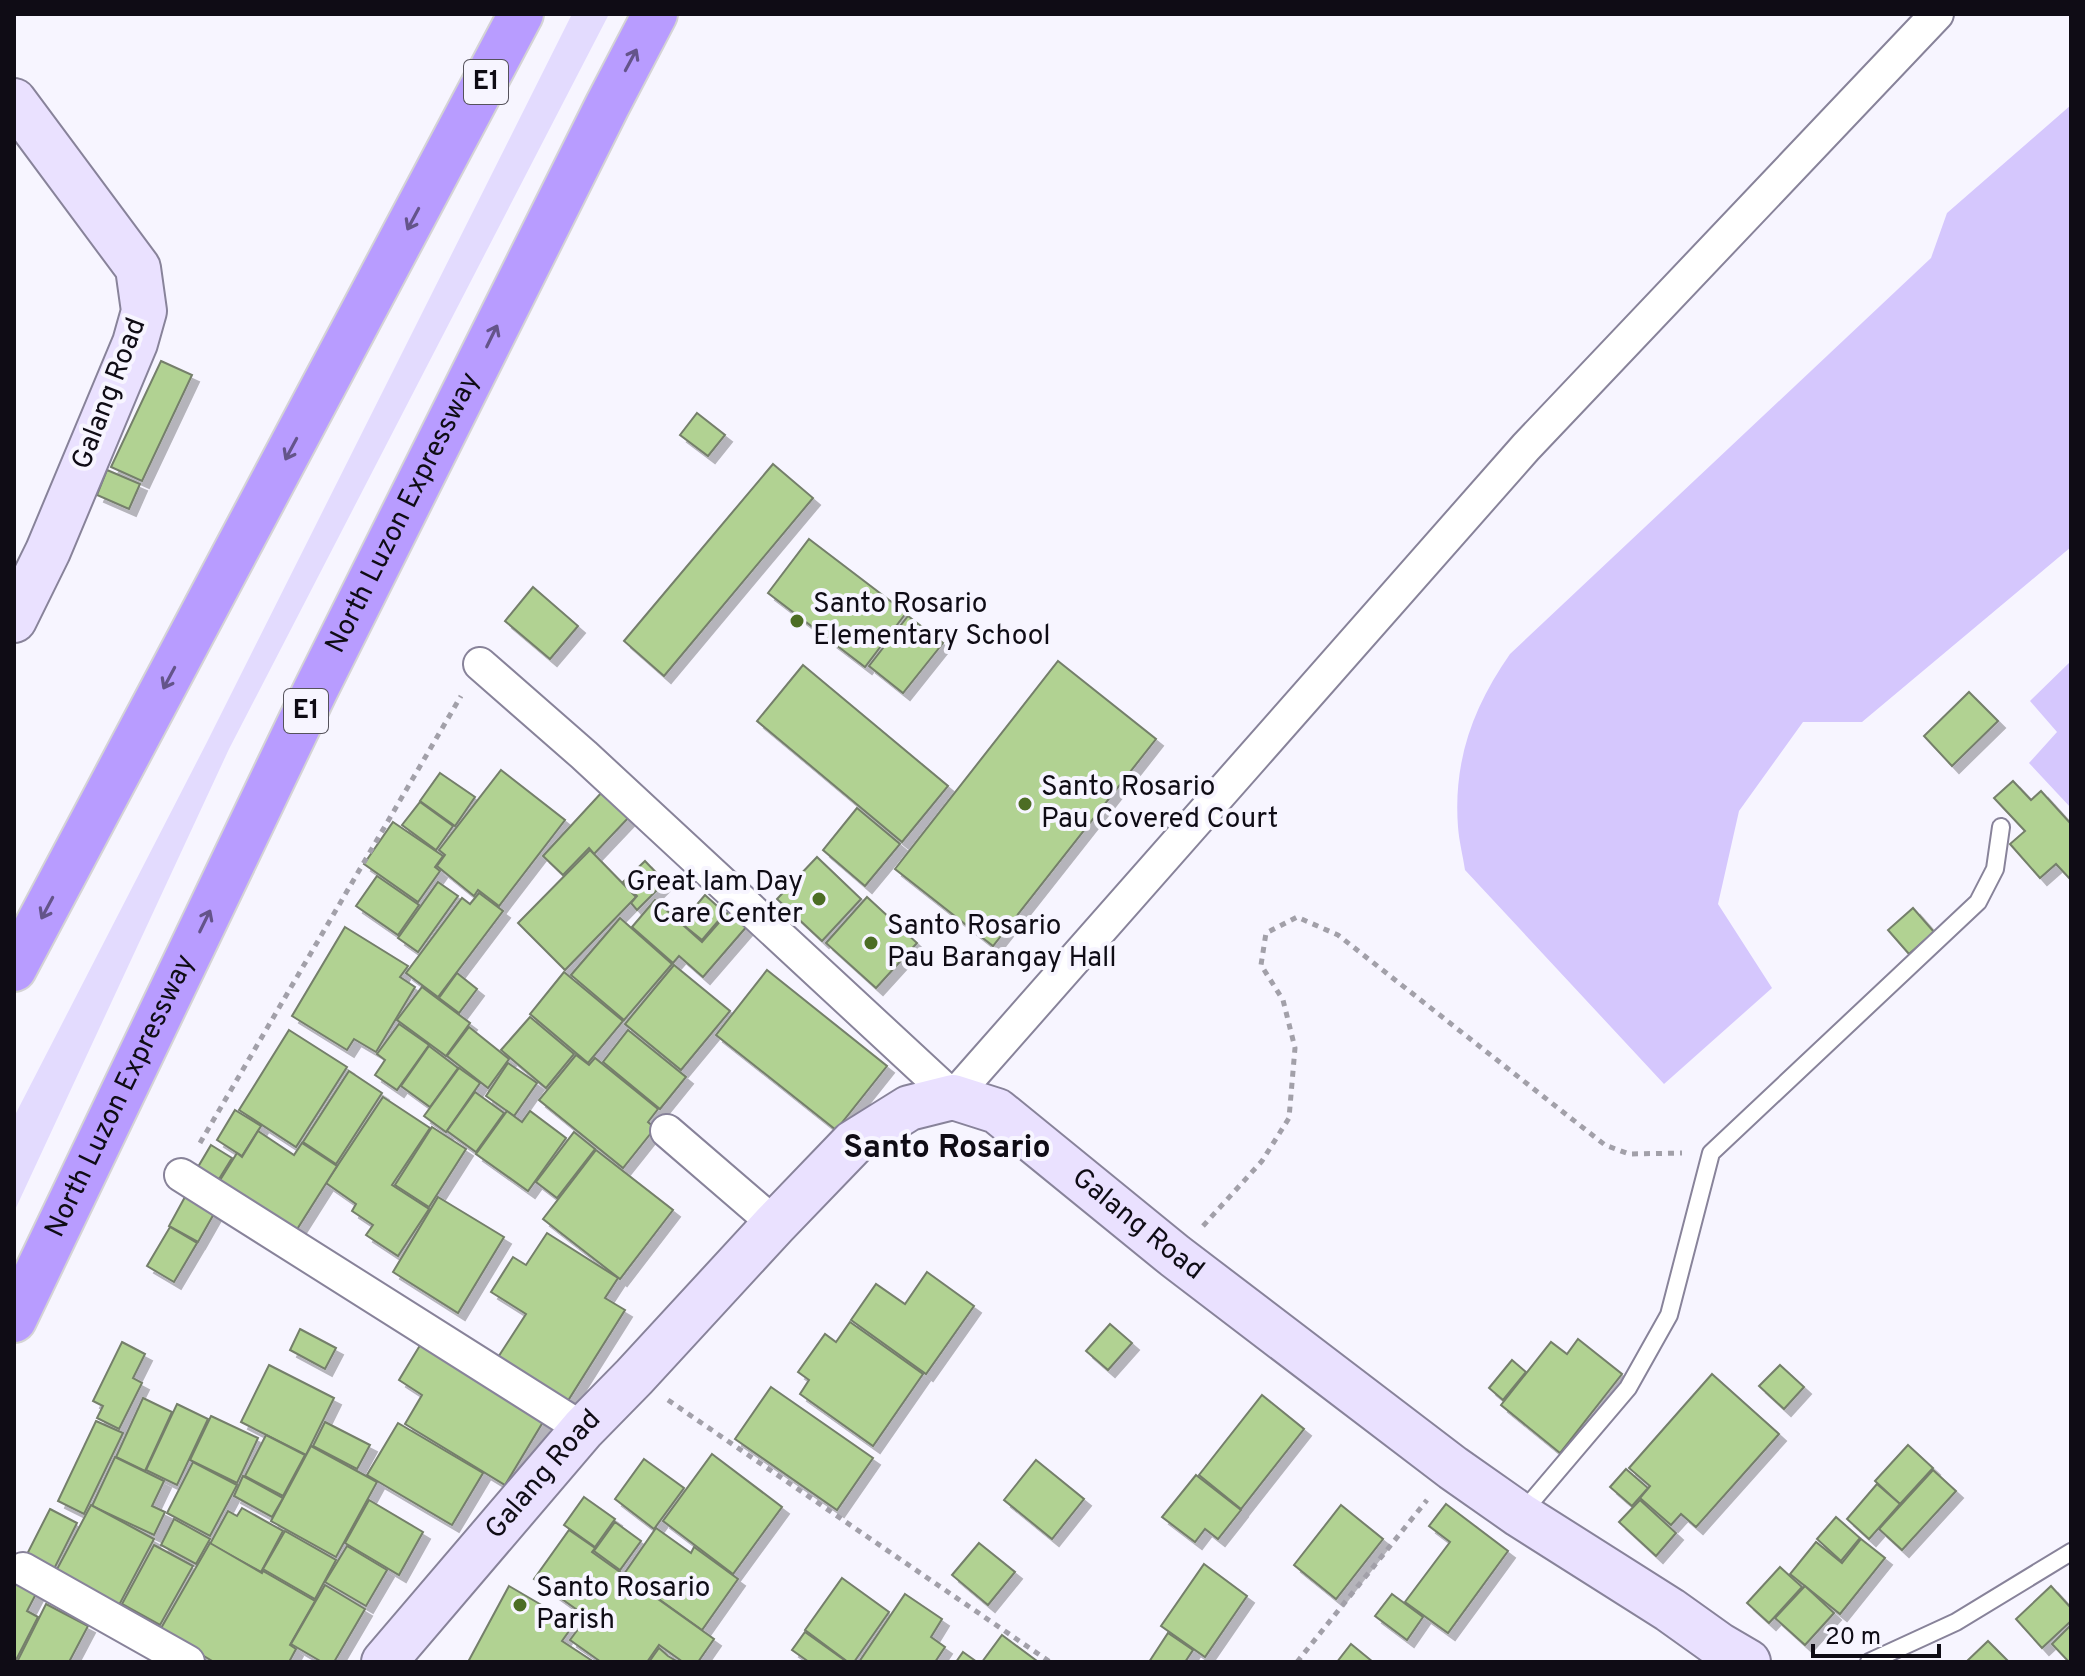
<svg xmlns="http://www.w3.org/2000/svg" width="2085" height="1676" viewBox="0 0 2085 1676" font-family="Overpass,sans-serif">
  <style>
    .green { fill: #e3dbfe }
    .water { fill: #d5c7fd }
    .building { fill: #b1d292; stroke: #747f6a; stroke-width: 2; filter: url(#shadow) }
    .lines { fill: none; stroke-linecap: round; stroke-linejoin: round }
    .lane-casing { stroke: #88839a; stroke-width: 20 }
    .street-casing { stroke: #88839a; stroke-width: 36 }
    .secondary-casing { stroke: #88839a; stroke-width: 48 }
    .highway-casing { stroke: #d4d3d5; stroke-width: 48 }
    .path { stroke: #a2a0a9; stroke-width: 5; stroke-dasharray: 6 6; stroke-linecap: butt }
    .lane { stroke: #fff; stroke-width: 16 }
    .street { stroke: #fff; stroke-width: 32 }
    .secondary { stroke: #eae1ff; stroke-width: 44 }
    .highway { stroke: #b89cff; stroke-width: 44 }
    .oneway { stroke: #64548a }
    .poi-dot { fill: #4c6d24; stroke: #f7f5ff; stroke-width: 3 }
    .labels { text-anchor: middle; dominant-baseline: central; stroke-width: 8; stroke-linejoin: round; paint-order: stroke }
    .shield { fill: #f7f5ff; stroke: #55525b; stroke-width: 2 }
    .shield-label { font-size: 26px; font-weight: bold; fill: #0f0c15 }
    .street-label { font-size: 28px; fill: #0f0c15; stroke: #f7f5ff }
    .poi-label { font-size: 28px; fill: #0f0c15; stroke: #f7f5ff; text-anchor: start }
    .quarter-label { font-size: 32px; font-weight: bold; fill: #0f0c15; stroke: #f7f5ff }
  </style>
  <defs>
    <filter id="shadow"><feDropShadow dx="7" dy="7" stdDeviation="0" flood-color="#0004"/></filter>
  </defs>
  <rect width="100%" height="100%" fill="#f7f5ff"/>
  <!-- green -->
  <polygon class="green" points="572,14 609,14 229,749 14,1212 14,1117 206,744"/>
  <!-- water -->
  <g class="water">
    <path d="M2071 105V547L1862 722H1803L1739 811 1718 904 1772 988 1664 1084 1465 870C1463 856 1459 841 1458 827 1453 761 1473 707 1510 654L1931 258 1947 213Z"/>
    <polygon points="2071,661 2071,808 2029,763 2057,732 2030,701"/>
  </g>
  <!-- building -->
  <g class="building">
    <polygon points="161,361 192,375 142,481 111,467"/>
    <polygon points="697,413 725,435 708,456 680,435"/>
    <polygon points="773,464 813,498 664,676 624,641"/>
    <polygon points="107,470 140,484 129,509 97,495"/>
    <polygon points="809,539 906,613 865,667 768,593"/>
    <polygon points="533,587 578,626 550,659 505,621"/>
    <polygon points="908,616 943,643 903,693 869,666"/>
    <polygon points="1058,661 1156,739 993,946 895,869"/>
    <polygon points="803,665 948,786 902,842 757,721"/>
    <polygon points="1969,692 1998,721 1952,766 1924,736"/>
    <polygon points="501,770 565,820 499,906 478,890 474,896 437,866 445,855 439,850"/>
    <polygon points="440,773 475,797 455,826 420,801"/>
    <polygon points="2013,781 2031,800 2041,791 2071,824 2070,879 2056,864 2040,878 2010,844 2025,831 1994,798"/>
    <polygon points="603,791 630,816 594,854 589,848 563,875 543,856"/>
    <polygon points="420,802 453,826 436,850 402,825"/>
    <polygon points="857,808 900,844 865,886 823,850"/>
    <polygon points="393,822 443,856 435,867 440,871 418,902 364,864"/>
    <polygon points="590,850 636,897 565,970 518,923"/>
    <polygon points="817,857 861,899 822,941 777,899"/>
    <polygon points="645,861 665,882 637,910 631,903 637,896 623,882"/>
    <polygon points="377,876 419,905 398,935 356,906"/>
    <polygon points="438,882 458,896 418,952 398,938"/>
    <polygon points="479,893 503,911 438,997 406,973 462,898 470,904"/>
    <polygon points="705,895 725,913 702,940 681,923"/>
    <polygon points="867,897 917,943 876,988 826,943"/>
    <polygon points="655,900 702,942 730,910 748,925 703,977 679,956 673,963 632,927"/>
    <polygon points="1913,908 1934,932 1909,954 1888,930"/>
    <polygon points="620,918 672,964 624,1020 571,975"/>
    <polygon points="345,927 408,966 400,977 415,987 376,1052 354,1039 347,1050 292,1016"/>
    <polygon points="674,965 730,1011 681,1070 625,1024"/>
    <polygon points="767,970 887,1066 836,1130 716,1035"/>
    <polygon points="564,972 623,1021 588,1063 530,1014"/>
    <polygon points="457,973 477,989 459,1013 439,998"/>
    <polygon points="422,987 470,1023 446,1056 397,1020"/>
    <polygon points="530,1017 574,1054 546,1088 501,1050"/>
    <polygon points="399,1024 429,1045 397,1090 375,1075 385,1060 377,1054"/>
    <polygon points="469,1027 509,1059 488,1088 447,1056"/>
    <polygon points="289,1030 347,1067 296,1147 239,1110"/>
    <polygon points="628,1030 686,1077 660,1109 603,1062"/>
    <polygon points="429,1046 458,1068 430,1107 401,1086"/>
    <polygon points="576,1055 589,1065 595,1058 658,1109 648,1122 655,1128 623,1168 539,1100"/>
    <polygon points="508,1063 537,1083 514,1116 486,1096"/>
    <polygon points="459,1068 480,1083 446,1132 424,1116"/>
    <polygon points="349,1071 382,1093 336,1164 303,1142"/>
    <polygon points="475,1092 504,1113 476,1152 447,1131"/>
    <polygon points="383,1097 430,1128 392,1185 429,1209 398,1256 366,1235 373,1225 352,1211 356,1204 326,1183"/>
    <polygon points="235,1110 261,1126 242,1156 217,1140"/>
    <polygon points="507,1111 522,1122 530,1111 566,1138 528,1191 476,1154"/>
    <polygon points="432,1127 466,1149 429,1207 395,1185"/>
    <polygon points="258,1131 294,1155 302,1143 337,1166 294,1234 217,1185 237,1153 242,1157"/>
    <polygon points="574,1132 595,1149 557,1198 536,1182"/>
    <polygon points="211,1145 232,1158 219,1179 198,1167"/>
    <polygon points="596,1150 673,1210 620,1279 543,1219"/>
    <polygon points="191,1186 220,1203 198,1242 169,1226"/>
    <polygon points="438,1197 504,1237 458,1313 393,1272"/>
    <polygon points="170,1227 197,1243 174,1282 147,1266"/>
    <polygon points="547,1233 618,1278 605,1298 625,1310 564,1407 495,1362 526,1314 491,1292 513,1257 526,1265"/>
    <polygon points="927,1272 974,1306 926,1374 851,1320 876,1284 905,1304"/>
    <polygon points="850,1322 923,1374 873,1446 800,1394 809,1380 798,1372 825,1334 836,1342"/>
    <polygon points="1110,1324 1132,1343 1108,1370 1086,1351"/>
    <polygon points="300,1329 336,1348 325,1369 290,1350"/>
    <polygon points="425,1337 549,1412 505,1485 405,1424 422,1395 399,1380"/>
    <polygon points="1578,1339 1622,1374 1560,1453 1501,1405 1551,1342 1567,1354"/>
    <polygon points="122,1342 145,1354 133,1378 142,1383 119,1429 97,1418 103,1406 93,1401"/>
    <polygon points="1512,1360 1526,1372 1503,1400 1489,1388"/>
    <polygon points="269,1365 334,1398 306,1455 241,1422"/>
    <polygon points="1780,1365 1804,1387 1784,1409 1759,1386"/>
    <polygon points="1712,1374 1779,1434 1696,1527 1681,1514 1671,1525 1640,1498 1650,1486 1629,1468"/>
    <polygon points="771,1387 873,1458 837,1510 735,1439"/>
    <polygon points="1262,1395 1304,1429 1241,1509 1199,1475"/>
    <polygon points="143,1398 172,1412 145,1471 116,1457"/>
    <polygon points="177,1404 208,1419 177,1485 146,1470"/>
    <polygon points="211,1416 258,1438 237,1483 190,1460"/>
    <polygon points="96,1421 123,1433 84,1514 58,1501"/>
    <polygon points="325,1422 370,1445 357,1469 313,1446"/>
    <polygon points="398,1423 483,1473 452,1525 367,1475"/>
    <polygon points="266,1435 305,1455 283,1496 245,1476"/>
    <polygon points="1908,1445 1933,1468 1900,1504 1875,1481"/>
    <polygon points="311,1446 377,1482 336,1557 271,1521"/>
    <polygon points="712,1454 782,1507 733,1574 663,1521"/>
    <polygon points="115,1457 164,1481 152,1506 165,1512 154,1535 92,1506"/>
    <polygon points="644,1459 684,1488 654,1529 615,1499"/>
    <polygon points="1036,1460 1084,1499 1052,1539 1004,1500"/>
    <polygon points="193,1462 237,1485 210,1536 167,1513"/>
    <polygon points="1626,1469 1648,1488 1632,1506 1610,1487"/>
    <polygon points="1933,1470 1956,1491 1902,1550 1879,1529"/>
    <polygon points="1196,1475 1241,1510 1218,1539 1205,1529 1195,1542 1162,1517"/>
    <polygon points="243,1476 283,1498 272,1517 234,1496"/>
    <polygon points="1877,1484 1900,1504 1869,1539 1847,1519"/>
    <polygon points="584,1497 615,1519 595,1547 564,1525"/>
    <polygon points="369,1500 423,1532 399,1575 345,1543"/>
    <polygon points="1640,1500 1676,1533 1656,1556 1619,1522"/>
    <polygon points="1446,1504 1508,1551 1448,1633 1405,1602 1450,1542 1429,1526"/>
    <polygon points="91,1505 154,1539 118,1607 55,1573"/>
    <polygon points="1341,1505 1383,1539 1336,1599 1294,1565"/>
    <polygon points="242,1508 283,1531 261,1572 210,1544 228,1511 237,1516"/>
    <polygon points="50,1509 77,1523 49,1579 21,1566"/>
    <polygon points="1836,1517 1860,1538 1841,1561 1817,1539"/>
    <polygon points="174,1519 210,1539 196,1564 161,1545"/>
    <polygon points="615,1522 641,1541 620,1570 594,1551"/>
    <polygon points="656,1528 691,1553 694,1547 738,1579 702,1630 624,1574"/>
    <polygon points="569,1530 595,1548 592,1552 714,1639 698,1662 683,1662 659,1645 647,1662 601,1662 570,1640 587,1617 534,1579"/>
    <polygon points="285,1531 336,1560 315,1599 263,1569"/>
    <polygon points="1861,1539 1885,1558 1840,1614 1790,1574 1816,1542 1842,1563"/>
    <polygon points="210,1543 262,1573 263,1571 315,1601 290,1645 296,1649 289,1662 214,1662 160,1630"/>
    <polygon points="979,1543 1015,1572 988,1605 952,1575"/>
    <polygon points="154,1545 193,1566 160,1625 122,1604"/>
    <polygon points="347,1546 387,1570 366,1606 325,1582"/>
    <polygon points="1204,1564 1247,1596 1205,1657 1161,1626"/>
    <polygon points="1780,1567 1802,1587 1769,1623 1747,1603"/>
    <polygon points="842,1578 889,1612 854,1662 848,1662 805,1630"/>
    <polygon points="14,1580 37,1592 27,1611 38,1617 15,1662"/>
    <polygon points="325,1585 365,1609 334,1662 322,1662 291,1644"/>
    <polygon points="509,1586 574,1624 562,1641 594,1662 468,1662"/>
    <polygon points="1805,1586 1834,1613 1805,1645 1775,1618"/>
    <polygon points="2051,1586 2071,1608 2071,1621 2042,1648 2016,1619"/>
    <polygon points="905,1594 942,1619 931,1637 945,1647 935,1662 859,1662"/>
    <polygon points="1392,1594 1423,1617 1407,1640 1375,1616"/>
    <polygon points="46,1604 88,1626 69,1662 17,1662"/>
    <polygon points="2071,1625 2071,1662 2069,1662 2052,1644"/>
    <polygon points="805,1632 847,1662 809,1662 792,1650"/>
    <polygon points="1168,1633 1193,1650 1185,1662 1149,1662"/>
    <polygon points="1002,1635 1037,1661 1037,1662 982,1662"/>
    <polygon points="1988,1641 2009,1662 1966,1662"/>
    <polygon points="1351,1644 1373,1662 1337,1662"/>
    <polygon points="659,1648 668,1656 678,1662 649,1662"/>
    <polygon points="963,1652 977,1662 956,1662"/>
  </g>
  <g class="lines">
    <!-- lane casing -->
    <g class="lane-casing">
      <g id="lane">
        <polyline points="1521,1514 1628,1388 1669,1315 1711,1153 1978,902 1995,869 2001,827"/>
        <polyline points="1869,1662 1956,1622 2071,1552"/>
      </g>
    </g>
    <!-- street casing -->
    <g class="street-casing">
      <g id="street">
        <polyline points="480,664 584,755 953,1097 1526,447 1937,14"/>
        <polyline points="667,1131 775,1224"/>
        <polyline points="181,1175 583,1429"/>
        <polyline points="23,1569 188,1662"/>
      </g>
    </g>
    <!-- secondary casing -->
    <g class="secondary-casing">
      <g id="secondary">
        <polyline points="14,101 138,268 144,311 135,343 48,551 14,620"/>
        <path id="s1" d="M384 1662 583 1429 634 1377 775 1224 853 1143 909 1108 953 1097 997 1111 1175 1256 1453 1468 1520 1515 1670 1610 1719 1645 1748 1662"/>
      </g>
    </g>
    <!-- highway casing -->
    <g class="highway-casing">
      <g id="highway">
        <polyline points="14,969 521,14"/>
        <path id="s2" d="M14 1320 315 691 607 106 655 14"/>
      </g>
    </g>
    <!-- path -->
    <g class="path">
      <polyline points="200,1143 461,696"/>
      <polyline points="1203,1226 1262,1161 1289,1118 1295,1048 1283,1000 1261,965 1266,933 1297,917 1338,935 1605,1145 1629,1154 1682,1153"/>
      <polyline points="668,1400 1050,1662"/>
      <polyline points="1297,1662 1427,1500"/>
    </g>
    <!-- lane -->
    <use href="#lane" class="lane"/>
    <!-- street -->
    <use href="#street" class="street"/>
    <!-- secondary -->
    <use href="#secondary" class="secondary"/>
    <!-- highway -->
    <use href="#highway" class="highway"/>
  </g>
  <!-- one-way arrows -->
  <defs><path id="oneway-shaft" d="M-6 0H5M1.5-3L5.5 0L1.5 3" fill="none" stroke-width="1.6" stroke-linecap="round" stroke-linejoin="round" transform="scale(2)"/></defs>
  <g class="oneway">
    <use href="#oneway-shaft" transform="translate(631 60) rotate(-62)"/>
    <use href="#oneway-shaft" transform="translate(413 219) rotate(118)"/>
    <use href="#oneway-shaft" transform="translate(492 336) rotate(-64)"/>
    <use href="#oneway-shaft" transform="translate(291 449) rotate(118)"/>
    <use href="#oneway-shaft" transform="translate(169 678) rotate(118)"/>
    <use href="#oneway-shaft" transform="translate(47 908) rotate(118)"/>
    <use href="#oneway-shaft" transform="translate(205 921) rotate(-64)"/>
  </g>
  <!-- markers -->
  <g class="poi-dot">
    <circle cx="797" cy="621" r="8"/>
    <circle cx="1025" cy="804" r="8"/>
    <circle cx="819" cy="899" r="8"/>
    <circle cx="871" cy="943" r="8"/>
    <circle cx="520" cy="1605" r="8"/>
  </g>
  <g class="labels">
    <!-- shield labels -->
    <g class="shield">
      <rect x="464" y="60" width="44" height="44" rx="6"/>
      <rect x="284" y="689" width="44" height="44" rx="6"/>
    </g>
    <g class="shield-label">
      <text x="486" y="82">E1</text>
      <text x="306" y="711">E1</text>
    </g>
    <!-- street labels -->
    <g class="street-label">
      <text transform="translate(110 394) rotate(-69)">Galang Road</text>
      <text stroke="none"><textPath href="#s2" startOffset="896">North Luzon Expressway</textPath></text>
      <text stroke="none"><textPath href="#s2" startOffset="248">North Luzon Expressway</textPath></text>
      <text stroke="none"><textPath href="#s1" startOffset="1038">Galang Road</textPath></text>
      <text stroke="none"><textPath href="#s1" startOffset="246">Galang Road</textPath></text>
    </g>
    <!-- poi labels -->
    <g class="poi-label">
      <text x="813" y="605">Santo Rosario<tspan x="813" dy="32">Elementary School</tspan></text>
      <text x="1041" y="788">Santo Rosario<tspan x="1041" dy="32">Pau Covered Court</tspan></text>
      <text x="803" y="883" text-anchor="end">Great Iam Day<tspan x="803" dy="32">Care Center</tspan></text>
      <text x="887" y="927">Santo Rosario<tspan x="887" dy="32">Pau Barangay Hall</tspan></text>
      <text x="536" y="1589">Santo Rosario<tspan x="536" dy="32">Parish</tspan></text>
    </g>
    <!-- quarter labels -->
    <g class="quarter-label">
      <text x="947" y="1149">Santo Rosario</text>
    </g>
  </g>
  <!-- border -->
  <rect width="2085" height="1676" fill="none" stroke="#0f0c15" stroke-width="32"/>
  <!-- scale -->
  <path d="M1813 1644v12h126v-12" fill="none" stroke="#0f0c15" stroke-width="4"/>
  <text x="1825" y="1644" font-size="24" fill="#0f0c15" stroke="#f7f5ff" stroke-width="6" paint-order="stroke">20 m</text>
</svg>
